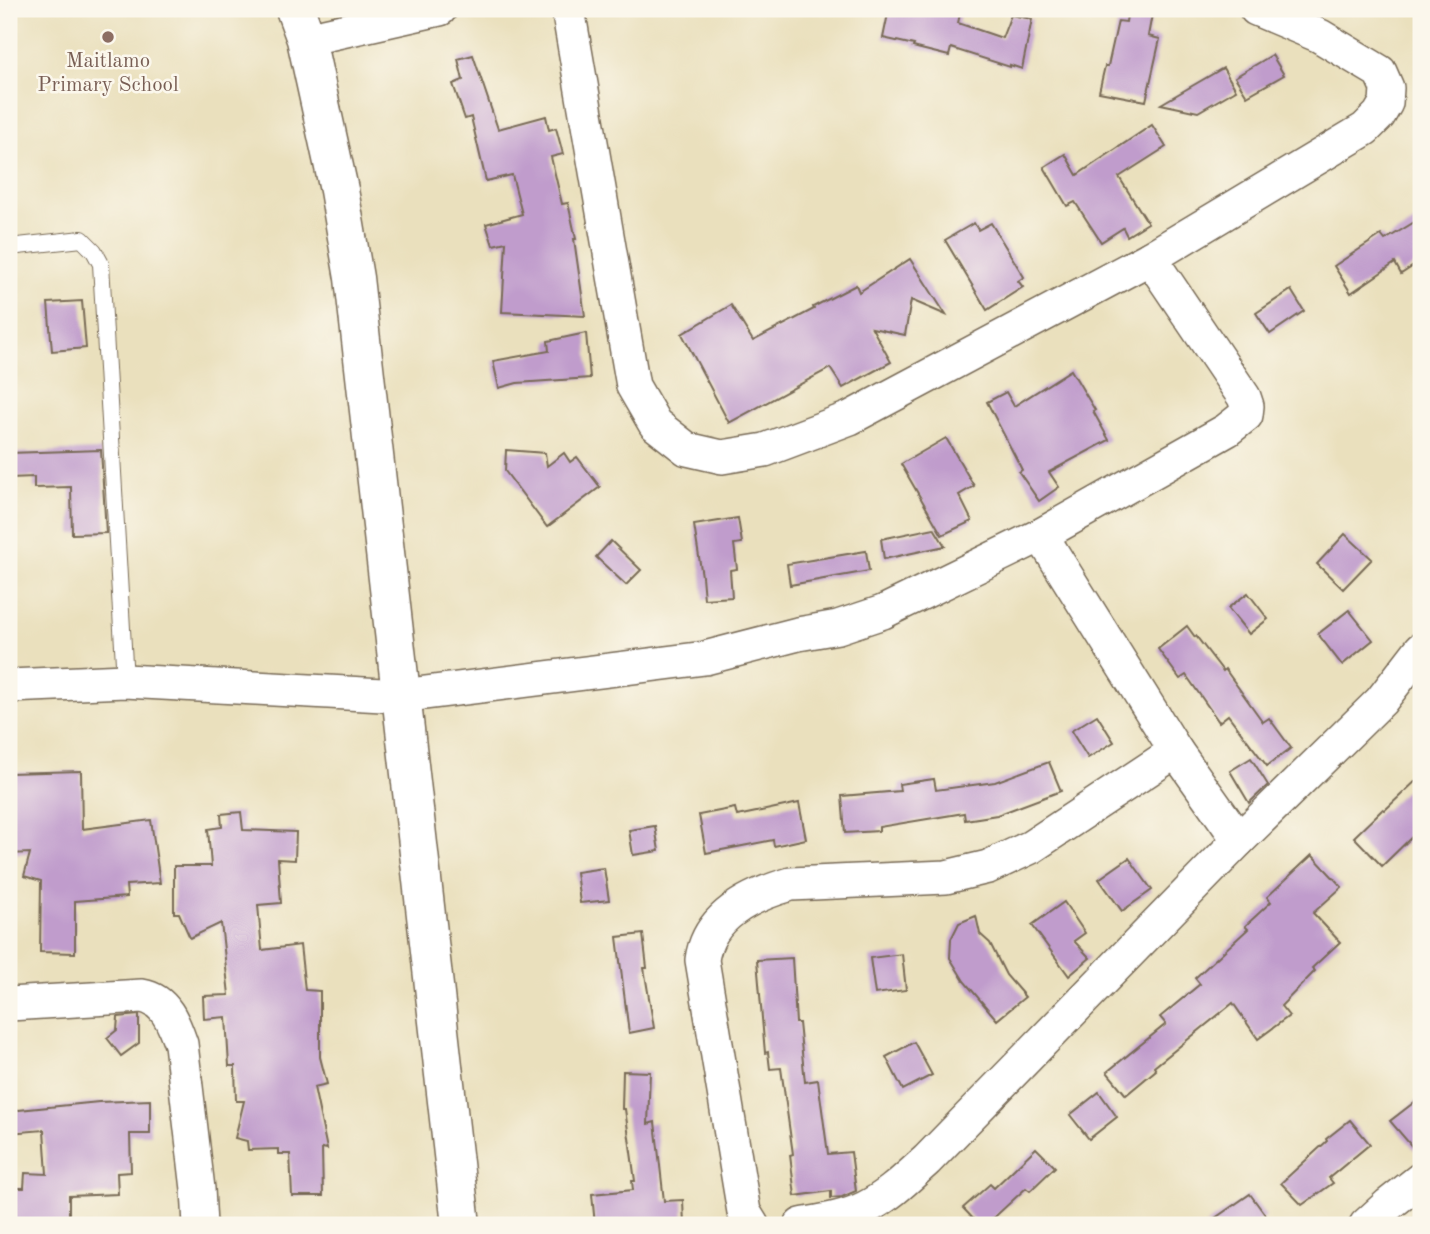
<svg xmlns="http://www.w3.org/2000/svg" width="1430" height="1234" viewBox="0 0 1430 1234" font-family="'Old Standard TT',serif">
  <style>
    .building { fill: #c09ccc }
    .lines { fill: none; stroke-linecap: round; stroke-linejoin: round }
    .service-casing { stroke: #786a56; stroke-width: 18 }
    .minor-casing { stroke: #786a56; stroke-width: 36 }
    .tertiary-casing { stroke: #786a56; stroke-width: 41 }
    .service { stroke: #fff; stroke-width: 16 }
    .minor { stroke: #fff; stroke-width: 33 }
    .tertiary { stroke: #fff; stroke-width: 38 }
    .education-dot { fill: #8d6e63; stroke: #fbf7ec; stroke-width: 2.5 }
    .labels { text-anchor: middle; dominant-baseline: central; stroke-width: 5; stroke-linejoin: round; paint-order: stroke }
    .education-label { font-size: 21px; fill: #785e54; stroke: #fbf7ec }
  </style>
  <rect width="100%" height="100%" fill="#fbf7ec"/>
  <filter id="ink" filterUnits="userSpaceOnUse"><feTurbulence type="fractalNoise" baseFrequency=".0143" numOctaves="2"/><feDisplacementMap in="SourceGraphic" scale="14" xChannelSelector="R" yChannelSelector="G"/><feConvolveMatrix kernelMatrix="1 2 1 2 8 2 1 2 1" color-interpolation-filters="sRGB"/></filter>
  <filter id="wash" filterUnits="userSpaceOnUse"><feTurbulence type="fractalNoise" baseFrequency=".00686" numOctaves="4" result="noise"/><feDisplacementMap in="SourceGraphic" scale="28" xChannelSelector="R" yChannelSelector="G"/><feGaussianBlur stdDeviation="1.57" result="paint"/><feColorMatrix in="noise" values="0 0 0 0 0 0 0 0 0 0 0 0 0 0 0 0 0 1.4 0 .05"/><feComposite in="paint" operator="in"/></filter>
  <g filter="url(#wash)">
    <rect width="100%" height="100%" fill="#eae0bd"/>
    <g id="blocks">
      <!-- building -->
      <g class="building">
        <polygon points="889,9 941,9 960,14 958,23 1002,38 1011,15 1032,19 1022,69 1010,65 1010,67 951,48 949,56 913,47 914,45 883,38"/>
        <polygon points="1128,9 1153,9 1148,36 1160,39 1146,101 1099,92 1105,66 1108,66 1118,21 1126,22"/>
        <polygon points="473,55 498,129 546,116 549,130 556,128 563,154 551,157 562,204 568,203 576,239 574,239 585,316 502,312 506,242 493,245 486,224 522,214 512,175 486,181 471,117 465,119 453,84 463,80 458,59"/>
        <polygon points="1272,55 1284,75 1247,96 1235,77"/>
        <polygon points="1223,68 1236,90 1198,112 1161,104"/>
        <polygon points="1152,125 1166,147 1119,177 1148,223 1127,236 1123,228 1101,242 1075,202 1067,206 1044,167 1065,154 1077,175"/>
        <polygon points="1421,218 1421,261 1401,274 1395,263 1351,293 1334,266 1381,235 1385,240"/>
        <polygon points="974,223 978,230 991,223 1024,277 1018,281 1023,287 987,310 945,240"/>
        <polygon points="910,259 946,315 911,300 905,335 872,328 891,362 843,388 830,368 729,423 682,334 731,305 753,341 814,309 813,307 856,285 859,292"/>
        <polygon points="1291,290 1304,311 1270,334 1256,313"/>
        <polygon points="82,301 86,348 52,351 48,303"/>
        <polygon points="586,333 590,378 517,383 499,388 493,361 549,351 548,341"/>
        <polygon points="1071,370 1095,410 1093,411 1109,440 1049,472 1059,487 1039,501 1019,472 1022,470 1016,458 987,402 1006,392 1014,406"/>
        <polygon points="946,438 974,486 959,495 972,521 942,535 901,464"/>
        <polygon points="101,450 106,533 72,534 71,487 34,488 34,477 9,478 9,453"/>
        <polygon points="506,450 545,453 547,466 564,453 570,462 577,457 600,487 547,527 505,471"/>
        <polygon points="738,518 742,543 734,544 737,569 730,570 732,597 704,599 702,576 694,525"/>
        <polygon points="934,528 945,546 884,559 881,539"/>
        <polygon points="1345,534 1372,559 1343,589 1317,564"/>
        <polygon points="611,541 641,570 626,585 596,557"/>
        <polygon points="866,551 869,571 790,585 787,564"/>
        <polygon points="1248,593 1268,619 1249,634 1228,608"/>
        <polygon points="1349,610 1373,640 1342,665 1318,634"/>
        <polygon points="1187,626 1195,637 1196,636 1223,671 1225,669 1263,722 1269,718 1291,748 1267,766 1228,715 1219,722 1186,675 1180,679 1158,649"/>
        <polygon points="1097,715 1114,742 1088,758 1071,731"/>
        <polygon points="1251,758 1268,785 1249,803 1230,771"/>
        <polygon points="1049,762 1061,791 997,815 965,820 964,813 879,827 879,831 845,833 842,796 900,791 899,784 934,779 936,790 995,782"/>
        <polygon points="81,771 82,829 151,820 160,883 126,885 127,897 75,901 75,953 40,952 41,881 24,876 30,853 9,854 9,773"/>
        <polygon points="1421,776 1421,828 1382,866 1354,837 1383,809 1385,810"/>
        <polygon points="799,803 806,839 774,846 773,840 706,853 699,815 735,808 737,816"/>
        <polygon points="241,812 243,830 296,832 295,860 278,859 281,903 258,905 262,950 300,945 305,990 320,991 320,1057 327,1084 314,1087 327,1149 322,1148 323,1196 292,1196 290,1154 279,1154 279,1149 248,1150 247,1141 235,1138 244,1101 236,1101 235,1066 229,1066 226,1017 204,1019 203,996 229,995 221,923 190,938 179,913 174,913 174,866 211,866 208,829 222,827 221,814"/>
        <polygon points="655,826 659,851 633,855 629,830"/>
        <polygon points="1312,855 1342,887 1313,913 1340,942 1312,968 1315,971 1281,1006 1289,1016 1258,1039 1233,1003 1154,1067 1156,1070 1126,1095 1107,1072 1166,1024 1160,1017 1200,984 1195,978 1248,929 1245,926 1271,902 1267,897"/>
        <polygon points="1129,858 1152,890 1122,911 1099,879"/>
        <polygon points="604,868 609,900 580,903 576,872"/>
        <polygon points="1064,902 1085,933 1074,941 1090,958 1069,976 1032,925"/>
        <polygon points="976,916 980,934 990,943 1006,975 1025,997 997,1020 964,981 950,958 951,939 959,923"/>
        <polygon points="643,934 647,968 644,968 654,1028 629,1033 617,937"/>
        <polygon points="902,954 906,990 875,994 870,958"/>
        <polygon points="792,958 796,1023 799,1023 805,1082 818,1080 828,1154 851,1152 856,1191 842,1197 831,1198 831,1191 795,1196 790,1155 793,1154 781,1068 770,1069 768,1052 765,1053 757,960"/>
        <polygon points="139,1015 139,1043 121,1056 107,1038 117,1030 118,1017"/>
        <polygon points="914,1042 932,1075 903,1090 886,1057"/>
        <polygon points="623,1071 650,1072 648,1124 655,1122 664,1201 683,1200 684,1225 595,1225 592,1194 633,1190 632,1181 635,1181 625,1109 622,1109"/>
        <polygon points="1099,1092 1117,1117 1089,1139 1070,1115"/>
        <polygon points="1421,1097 1421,1157 1390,1121"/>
        <polygon points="150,1100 150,1134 130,1134 131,1172 117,1173 118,1194 69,1196 69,1225 9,1225 9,1188 24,1188 25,1173 47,1174 44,1130 9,1133 9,1111 99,1102"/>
        <polygon points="1350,1120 1370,1144 1329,1178 1333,1183 1302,1205 1281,1183 1327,1141 1326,1139"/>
        <polygon points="1036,1148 1055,1167 1030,1191 1026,1188 986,1225 979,1225 963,1208 990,1184 994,1188"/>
        <polygon points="1250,1194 1266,1216 1253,1225 1205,1225"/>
      </g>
    </g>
  </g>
  <g filter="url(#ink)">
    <use href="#blocks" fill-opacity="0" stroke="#786a56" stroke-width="2"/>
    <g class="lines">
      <!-- service casing -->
      <g class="service-casing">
        <polyline id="service" points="9,247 82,239 94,251 101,264 125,681"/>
      </g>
      <!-- minor casing -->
      <g class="minor-casing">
        <g id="minor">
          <polyline points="568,9 633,386 655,424 687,449 722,457 765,450 850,418 1150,258 1365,129 1379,115 1386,103 1387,88 1380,72 1320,36 1256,9"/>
          <polyline points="306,39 440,9"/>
          <polyline points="1041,535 1176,751 1239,840"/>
          <polyline points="9,686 125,681 401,696 705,658 798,634 838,627 883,612 1041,535 1227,430 1246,415 1247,406 1244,397 1150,258"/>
          <path d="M9 1004 142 996C166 1000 174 1024 181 1044L198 1189 200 1225"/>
          <path d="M752 1225 744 1212 702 960C708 915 752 895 791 884L946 877 988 867 1031 847 1176 751"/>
          <path d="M801 1225C823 1221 845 1218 865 1208 888 1197 908 1177 927 1160L1239 840 1381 701 1421 649"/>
          <polyline points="1366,1225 1388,1205 1421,1179"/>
        </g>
      </g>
      <!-- tertiary casing -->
      <g class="tertiary-casing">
        <polyline id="tertiary" points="295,9 306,39 339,190 354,278 461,1225"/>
      </g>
      <!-- service -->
      <use href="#service" class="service"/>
      <!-- minor -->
      <use href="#minor" class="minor"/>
      <!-- tertiary -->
      <use href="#tertiary" class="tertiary"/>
    </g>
  </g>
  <!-- markers -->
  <circle class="education-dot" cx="108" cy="37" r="7"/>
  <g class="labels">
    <!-- education labels -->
    <g class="education-label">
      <text x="108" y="61">Maitlamo<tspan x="108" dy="24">Primary School</tspan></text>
    </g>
  </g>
  <!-- margin -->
  <rect width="1430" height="1234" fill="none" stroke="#fbf7ec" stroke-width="35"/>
</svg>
